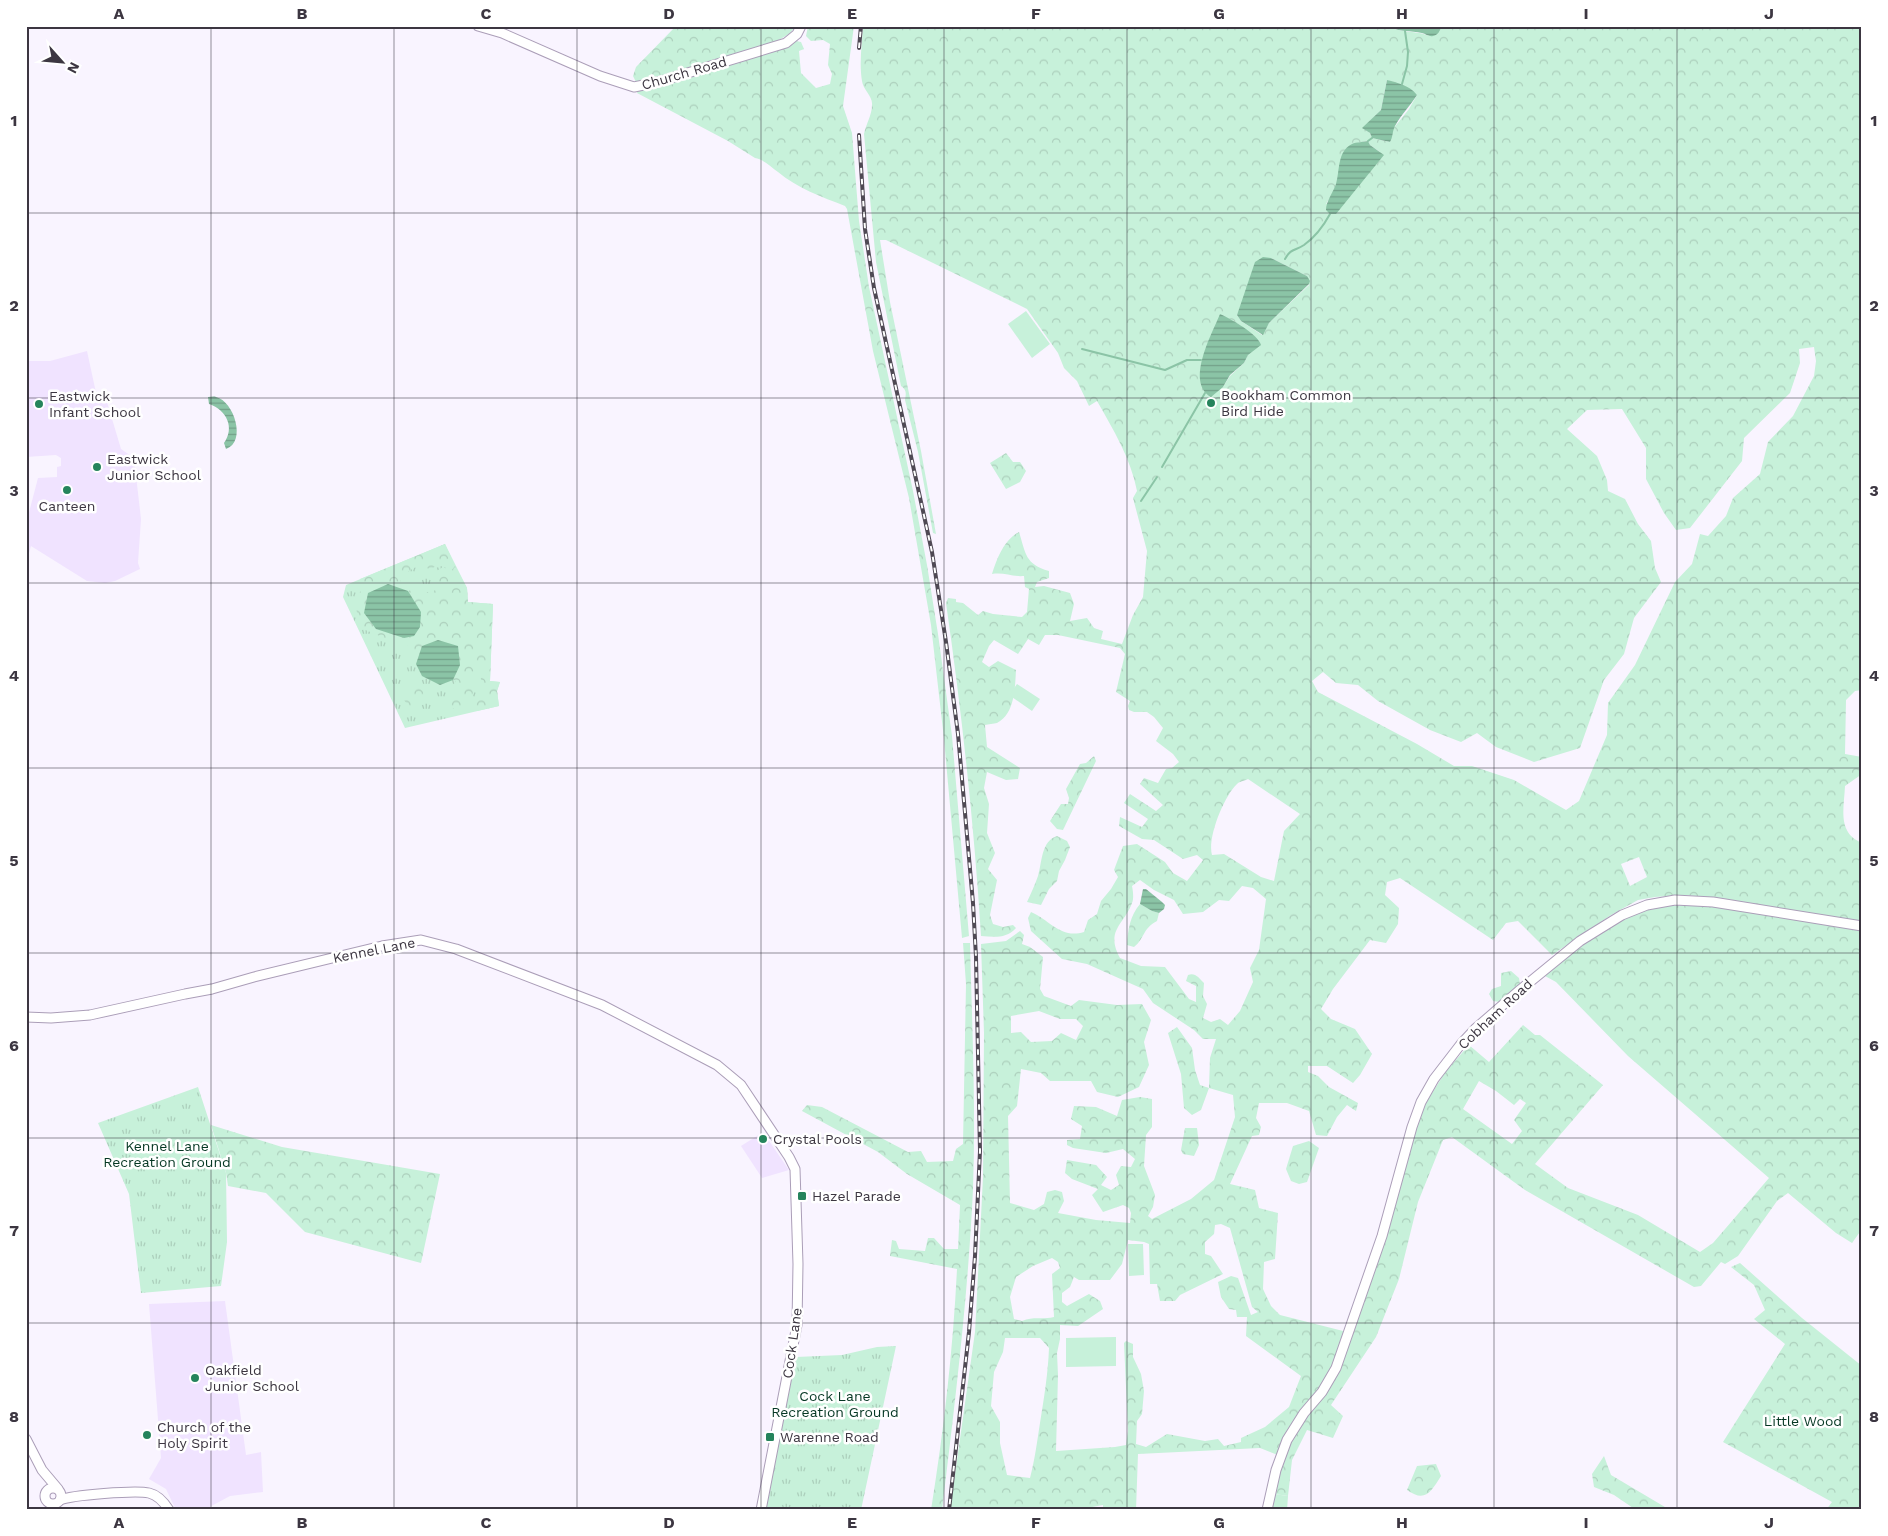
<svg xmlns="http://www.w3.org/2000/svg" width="1888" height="1536" viewBox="0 0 1888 1536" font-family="'Work Sans',sans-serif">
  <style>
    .built { fill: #f0e3ff }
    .grass { fill: url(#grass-tufts) }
    .forest { fill: url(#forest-crowns); fill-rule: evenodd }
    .garden { fill: #c7f1da }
    .water { fill: url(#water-rules) }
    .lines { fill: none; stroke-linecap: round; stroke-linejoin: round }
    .stream { stroke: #8bc4a6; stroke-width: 2 }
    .minor-casing { stroke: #ab9eb8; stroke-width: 11 }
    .minor { stroke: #fff; stroke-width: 9 }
    .rail-casing { stroke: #4f4954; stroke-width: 4 }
    .rail { stroke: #fff; stroke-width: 2; stroke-dasharray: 5.5; stroke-linecap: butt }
    .grid { fill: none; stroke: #3c3641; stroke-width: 1; stroke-opacity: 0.55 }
    .poi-dot { fill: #25845c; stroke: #fff; stroke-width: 2 }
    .labels { text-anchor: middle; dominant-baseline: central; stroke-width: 5; stroke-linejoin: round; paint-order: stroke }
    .street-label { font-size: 14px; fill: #3c3641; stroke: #fff }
    .poi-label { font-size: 14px; fill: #3c3641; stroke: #fff; text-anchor: start }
    .park-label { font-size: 14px; fill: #053723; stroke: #fff }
    .neatline { fill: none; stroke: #3c3641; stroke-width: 2 }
    .grid-label { font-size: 16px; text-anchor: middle; font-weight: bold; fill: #3c3641 }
  </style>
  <defs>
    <pattern id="grass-tufts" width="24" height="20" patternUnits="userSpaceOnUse" patternTransform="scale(1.25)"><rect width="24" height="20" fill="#c7f1da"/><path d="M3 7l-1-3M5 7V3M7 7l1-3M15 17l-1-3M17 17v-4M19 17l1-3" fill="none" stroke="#accfbc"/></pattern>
    <pattern id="forest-crowns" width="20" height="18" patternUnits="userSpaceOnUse" patternTransform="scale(1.25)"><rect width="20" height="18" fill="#c7f1da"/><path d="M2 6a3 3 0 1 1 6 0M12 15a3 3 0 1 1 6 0" fill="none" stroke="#accfbc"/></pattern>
    <pattern id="water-rules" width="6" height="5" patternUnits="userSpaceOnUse" patternTransform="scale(1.25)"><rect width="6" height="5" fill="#8bc4a6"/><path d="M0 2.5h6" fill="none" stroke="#73a089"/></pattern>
  </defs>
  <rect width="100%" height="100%" fill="#f9f4ff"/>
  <!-- built -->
  <g class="built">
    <polygon points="87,351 98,402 107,402 121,449 134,458 141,519 138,563 140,569 115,581 105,583 87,581 31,546 26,564 26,524 38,478 57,477 57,467 61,466 61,458 56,455 26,457 26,363 29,361 50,361"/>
    <polygon points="760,1134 765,1135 789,1170 762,1178 741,1146"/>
    <polygon points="225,1301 246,1455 261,1452 263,1492 230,1496 204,1510 176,1510 166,1489 149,1479 161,1458 149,1304"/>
  </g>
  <!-- grass -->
  <g class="grass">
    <polygon points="445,544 467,588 468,602 493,604 490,681 500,682 497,691 499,706 405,728 343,597 346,585"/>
    <polygon points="198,1087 226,1173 227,1242 221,1286 141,1293 129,1194 98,1123"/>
    <polygon points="896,1346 861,1510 765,1510 796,1357 842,1355 877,1347"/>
  </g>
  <!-- forest -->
  <g class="forest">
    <polygon points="676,26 796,26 789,34 777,41 688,69 636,82 633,76 636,67"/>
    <path d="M808 26H854L843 106 852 133 859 221 869 287 913 491 927 565 938 634 952 736 969 936 962 938 944 739 931 625 909 498 873 351 847 209 845 206C822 197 797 188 778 172 771 167 763 159 755 158L728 141 637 93 638 89 666 85 785 46 796 41 801 42 804 49 799 51 801 73 816 88 830 84 832 74 828 65 830 44 823 40 811 41 806 36Z"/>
    <path d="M863 26H1390C1400 34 1417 30 1429 36L1441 26H1862V690L1855 691 1846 700 1845 754 1862 757V774L1845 786C1844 809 1837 833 1862 843V922L1721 898 1682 895 1655 897 1638 900 1611 915 1552 955 1518 921 1506 923 1493 940 1400 878 1387 882 1385 895 1399 908 1398 924 1386 943 1370 940 1333 989 1321 1009 1331 1019 1355 1029 1372 1054 1360 1075 1353 1083 1327 1066H1308V1072L1318 1076 1329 1087 1358 1103 1356 1111 1347 1105 1337 1117 1327 1136 1316 1135 1309 1111 1287 1103H1259L1256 1118 1261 1127 1259 1135 1252 1136 1230 1184 1255 1190 1259 1208 1278 1213 1275 1259 1264 1262 1263 1289 1271 1306 1280 1315 1351 1333 1409 1145 1427 1101 1446 1071 1469 1045 1489 1062 1523 1025 1535 1035H1540L1603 1085 1535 1164 1568 1188 1638 1215 1700 1252 1713 1243 1769 1178 1628 1056 1556 982 1545 976C1571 954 1598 932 1628 916 1682 889 1802 920 1862 930V1229L1852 1243 1836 1233 1788 1193 1777 1201 1738 1256 1725 1264 1721 1262 1701 1286 1694 1287 1525 1190 1452 1137 1443 1140 1418 1202 1399 1279 1376 1337 1331 1405 1343 1416 1333 1438 1307 1430 1292 1460 1288 1496 1274 1494 1283 1457 1260 1448 1138 1454 1136 1510H1103V1505L1076 1510H950L975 1332 977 1295 983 1177 984 1033 981 944 1006 941 1020 931 1024 935 1022 944 1030 947 1043 957 1040 989 1044 996 1071 1006 1079 1000 1117 1005 1142 1004 1151 1020 1144 1042 1149 1065 1139 1087 1118 1097 1097 1092 1091 1081H1050L1041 1073 1021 1069 1017 1106 1008 1116 1010 1203 1034 1210 1044 1204 1047 1192 1055 1190 1062 1192 1064 1201 1058 1213 1096 1220 1130 1223 1131 1213 1129 1208 1123 1205 1103 1212 1092 1195 1098 1189 1072 1179 1065 1173 1067 1160 1096 1165 1107 1177 1101 1185 1111 1190 1119 1185 1116 1175 1121 1166 1131 1167 1135 1159 1123 1149 1106 1153 1073 1148 1067 1145V1140L1080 1139 1082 1126 1071 1119 1074 1106 1096 1107 1117 1116 1122 1100 1140 1097 1152 1099V1127L1146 1135 1144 1166 1155 1195 1153 1207 1148 1216 1152 1219 1191 1199 1214 1180 1235 1117 1233 1095 1209 1088 1201 1110 1192 1115 1184 1108 1181 1074 1168 1033 1177 1027 1192 1048 1195 1070 1200 1085 1209 1088 1210 1058 1216 1039H1203L1194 1030 1153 1003 1143 989 1087 964 1062 959 1031 931 1028 918 1031 912C1051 921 1061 939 1084 932L1088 920 1097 914 1101 901 1111 889 1118 877 1114 870 1123 846 1137 844 1165 862 1173 873 1187 881 1203 860 1197 855 1183 859 1154 840 1142 839 1119 826 1120 817 1142 827 1148 819 1124 803 1130 794 1156 811 1163 805 1140 784 1144 778 1158 783 1166 769 1172 768 1179 762 1173 754 1156 741 1163 728 1154 717 1147 712H1134L1129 710 1128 706 1130 701 1116 692 1125 654 1120 648 1058 635H1045L1039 645 1028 639 1018 654 994 640 989 646 982 662 989 667 998 661 1016 670C1015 687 1015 714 997 723 994 724 988 724 985 725L987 747 1020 768 1018 779 1006 780 987 772 984 788 989 804 987 833 995 853 988 869 997 880 990 915 993 924 1003 927 1013 925 1016 928C1006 939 994 937 981 936 974 824 962 714 946 603L948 598 956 599V602L963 603 978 615 983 611 993 614 1022 617 1027 612 1029 589 1025 587 1024 576C1012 577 1004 572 992 574 997 559 1003 541 1019 532 1026 554 1025 564 1049 571V578L1037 582 1035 587 1044 586 1070 593 1074 604 1070 621 1087 618 1094 628 1103 631 1101 639 1122 644 1133 615 1143 597 1147 551 1133 498 1137 491C1131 459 1113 429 1097 401L1089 406 1077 381 1064 368 1058 353 1027 309 886 240H880L890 302 921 451 936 534 933 533 918 452 905 400C906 394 907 390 901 386L876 262 864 134C866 124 872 115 872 105 873 96 863 90 862 81 859 63 862 44 863 26ZM1387 80 1417 95 1409 109 1393 129 1390 142 1372 138 1370 133 1363 128 1381 110ZM1368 141 1370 145 1380 152V159L1372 168 1326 204C1331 196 1336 188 1338 179 1343 155 1339 145 1368 141ZM1271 258 1307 276 1309 285 1269 323 1262 335 1241 321 1237 315ZM1237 323 1243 328 1248 355 1244 363 1230 376 1223 387ZM1814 347 1816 361 1814 376 1793 416 1768 442 1760 474 1733 498 1726 516 1708 536 1700 534 1692 564 1675 582 1635 665 1608 703 1607 735 1579 801 1566 810 1514 780 1472 766H1454L1417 744 1318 692 1312 681 1323 672 1336 683 1358 685 1378 701 1430 730 1461 742 1477 733 1496 747 1534 762 1580 748 1604 680 1624 654 1634 618 1661 582 1655 568 1651 541 1638 524 1625 499 1608 491 1607 480 1597 456 1567 429 1587 410 1622 409 1646 448V479L1664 513 1676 530 1690 528 1742 461 1744 438 1790 393 1800 363 1799 349ZM1248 779 1300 814 1284 831 1274 881 1261 877 1224 854 1212 855C1207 838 1224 796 1237 784 1240 781 1244 781 1248 779ZM1639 857 1647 877 1630 886 1621 864ZM1140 880 1154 890 1174 900 1183 914 1203 912 1219 900 1229 901 1242 886 1253 888 1266 899 1259 950 1250 968 1253 982 1240 1011 1228 1025 1220 1019 1211 1022 1203 1018 1207 1004 1203 996 1204 983C1199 978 1195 972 1188 975L1186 981 1196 986V1002L1189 999 1165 967 1141 966 1120 958C1105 930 1124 925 1132 903 1134 898 1133 891 1132 886ZM1039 1011 1060 1019H1076L1083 1026 1076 1040 1061 1033 1052 1041 1031 1042 1021 1032 1011 1033V1016ZM1479 1081 1496 1091 1514 1105 1520 1099 1526 1103 1514 1120 1522 1131 1512 1144 1463 1109ZM1221 1224 1230 1228 1252 1307 1258 1312 1251 1315 1238 1278 1231 1276 1218 1282 1221 1297 1229 1309 1236 1310 1237 1317H1247L1246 1336 1301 1376 1289 1407 1265 1427 1241 1438V1442L1224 1446 1218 1439 1205 1441 1167 1434 1146 1447 1136 1444 1137 1421 1142 1414 1144 1391 1141 1374 1133 1357V1344L1126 1341 1124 1343 1128 1431 1126 1445 1115 1447 1056 1451 1058 1375 1057 1353 1060 1339V1325L1078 1326 1103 1309 1100 1301 1089 1294 1067 1306 1062 1302V1293L1070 1287 1074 1277 1079 1280H1110L1122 1264 1128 1240 1144 1242 1149 1244 1150 1284H1157L1160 1301H1175L1180 1295 1223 1274 1211 1256 1205 1254V1242L1214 1234 1215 1225ZM1052 1258 1058 1262 1060 1268 1052 1274 1054 1317C1041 1320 1034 1316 1022 1321L1014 1319 1010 1297 1016 1277 1033 1266ZM1005 1338H1040L1049 1348C1048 1374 1044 1398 1040 1423 1037 1442 1035 1459 1030 1478L1007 1475 1000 1443V1422L991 1406 994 1372 1003 1352Z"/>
    <polygon points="1006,453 1013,462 1020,462 1026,471 1020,482 1006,489 990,463"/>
    <path d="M445 544 451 557 431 569 417 566 401 576 400 588 388 584 421 612 408 591 418 588 432 594 437 587 433 573 443 567 451 571 455 566 467 588 468 602 493 604 490 681 500 682 497 691 499 706 477 711 475 708C480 694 485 684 478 670 467 690 481 700 460 712L452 708 446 699 456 681 453 680 460 665 422 646 420 654 409 649 406 643 387 639 363 629C356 611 352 604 363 587L360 579Z"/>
    <polygon points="416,685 425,693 423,703 414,708 408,705 403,699 406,687"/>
    <polygon points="1094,756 1096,761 1063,830 1057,829 1050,821 1061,804 1068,804 1069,798 1066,789 1080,764 1086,763"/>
    <path d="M1057 836 1067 841 1070 847 1065 860 1059 871 1057 881 1049 889 1041 905 1027 902C1031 893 1035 885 1038 876 1042 863 1041 841 1057 836Z"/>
    <path d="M1140 904 1152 911 1159 913 1157 921C1142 929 1145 938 1134 947L1127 945C1128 929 1130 916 1140 904Z"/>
    <path d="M963 943H970C972 1025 976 1107 973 1189 968 1297 955 1403 942 1510H931C944 1429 953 1350 957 1269L890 1256 892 1240 896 1241 899 1249 925 1251 928 1238H934L944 1249H958L960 1205 907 1174 878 1152 802 1111 807 1105 822 1107 908 1152 921 1151 927 1162 953 1161 956 1149 963 1144 966 984Z"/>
    <polygon points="1511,971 1519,978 1520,984 1500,1002 1493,1001 1489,994 1492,989 1501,986 1501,973"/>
    <polygon points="211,1125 282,1147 440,1174 421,1263 305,1232 266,1193 228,1186 226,1173"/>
    <polygon points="1185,1128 1197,1128 1199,1145 1194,1156 1183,1154 1181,1150"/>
    <polygon points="1309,1141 1319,1148 1307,1182 1299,1184 1291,1181 1286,1169 1293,1146"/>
    <polygon points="1740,1263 1802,1318 1862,1366 1862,1510 1826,1510 1832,1502 1723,1442 1785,1344 1754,1319 1765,1310 1754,1285 1731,1267"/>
    <polygon points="1604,1456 1611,1475 1670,1510 1636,1510 1614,1495 1594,1487 1592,1474"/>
    <path d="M1436 1464 1441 1476C1431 1492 1425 1503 1407 1490L1417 1466Z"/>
  </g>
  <!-- garden -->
  <g class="garden">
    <polygon points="1026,311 1050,344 1032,358 1008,324"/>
    <polygon points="1017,684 1040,699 1032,711 1009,695"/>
    <polygon points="1128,1244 1143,1244 1144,1275 1129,1276"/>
    <polygon points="1116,1337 1116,1366 1066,1367 1066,1338"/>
    <polygon points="1274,1494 1288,1496 1287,1510 1271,1510"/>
  </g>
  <!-- water -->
  <g class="water">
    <path d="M1390 26H1441V27C1440 31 1438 35 1433 36 1429 37 1426 34 1422 33 1411 30 1399 33 1390 26Z"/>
    <path d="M1387 80C1398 83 1409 85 1417 95 1410 106 1401 115 1395 126 1392 132 1393 137 1390 142L1372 138 1370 133 1362 128 1381 110Z"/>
    <path d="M1368 141 1370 145 1384 155 1336 214H1330L1326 210C1326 201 1333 193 1336 184 1340 171 1337 151 1352 144 1356 142 1364 142 1368 141Z"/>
    <polygon points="1263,257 1271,258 1307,276 1310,281 1309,284 1269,323 1263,335 1241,321 1237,315 1255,262"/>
    <path d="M1220 314C1231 319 1258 334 1261 345L1248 355 1244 363 1230 375 1223 387 1211 397C1185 382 1212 334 1220 314Z"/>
    <path d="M208 397C211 397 214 396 216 397 234 401 247 442 226 449L224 443C235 428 227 410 209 404Z"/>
    <polygon points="388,584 408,591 421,612 420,627 414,636 404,638 376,629 364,613 368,593"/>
    <polygon points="438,640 458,646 460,665 453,680 440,685 422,676 416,664 422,646"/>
    <polygon points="1143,889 1146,889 1162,902 1165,905 1164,909 1159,913 1152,911 1140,904"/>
  </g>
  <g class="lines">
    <!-- stream -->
    <g class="stream">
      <polyline points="1402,84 1407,66 1408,52 1405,31"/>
      <polyline points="1368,141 1372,138"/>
      <path d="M1285 259C1291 248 1295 251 1304 245 1314 238 1324 225 1330 214"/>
      <polyline points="1082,349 1165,370 1187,360 1201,360"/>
      <polyline points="1162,467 1205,393"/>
      <polyline points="1141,501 1157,477"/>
    </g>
    <!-- minor casing -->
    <g class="minor-casing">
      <g id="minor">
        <polyline points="478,26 502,33 600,76 634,87 658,82 786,43 797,34 801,26"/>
        <polyline points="26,1017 51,1018 90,1015 185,994 212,989 254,977 382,946 421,940 456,949 602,1005 717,1065 741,1085 789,1157 795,1169 798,1264 797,1325 761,1510"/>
        <polyline points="26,1439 42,1470 58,1489"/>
        <circle cx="53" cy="1496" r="8"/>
        <path d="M60 1500C72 1495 136 1490 149 1493 158 1495 164 1502 169 1510"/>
        <polyline points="1267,1510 1276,1470 1287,1440 1304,1413 1322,1392 1336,1368 1382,1236 1412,1127 1421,1102 1434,1079 1461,1044 1475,1029 1520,990 1580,941 1622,915 1647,905 1675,900 1713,902 1862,926"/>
      </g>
    </g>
    <!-- minor -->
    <use href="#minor" class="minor"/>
    <!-- rail casing -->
    <g class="rail-casing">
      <g id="rail">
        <polyline points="859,48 861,26"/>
        <polyline points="859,135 865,229 874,288 932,552 946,642 958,734 973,903 976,957 980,1151 975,1256 969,1332 949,1510"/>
      </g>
    </g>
    <!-- rail -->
    <use href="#rail" class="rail"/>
  </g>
  <!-- grid -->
  <path class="grid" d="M211 26V1510M394 26V1510M577 26V1510M761 26V1510M944 26V1510M1127 26V1510M1311 26V1510M1494 26V1510M1677 26V1510M26 213H1862M26 398H1862M26 583H1862M26 768H1862M26 953H1862M26 1138H1862M26 1323H1862"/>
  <!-- markers -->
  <g class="poi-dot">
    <circle cx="1211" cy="403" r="5"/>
    <circle cx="39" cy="404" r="5"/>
    <circle cx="97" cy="467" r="5"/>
    <circle cx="67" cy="490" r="5"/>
    <circle cx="763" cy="1139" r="5"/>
    <rect x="797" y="1191" width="10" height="10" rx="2.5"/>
    <circle cx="195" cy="1378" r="5"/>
    <circle cx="147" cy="1435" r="5"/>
    <rect x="765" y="1432" width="10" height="10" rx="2.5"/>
  </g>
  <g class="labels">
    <!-- street labels -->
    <g class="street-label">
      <text transform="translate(684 73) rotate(-16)">Church Road</text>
      <text transform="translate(374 950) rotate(-11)">Kennel Lane</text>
      <text transform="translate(1495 1014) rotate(-43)">Cobham Road</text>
      <text transform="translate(792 1343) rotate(-82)">Cock Lane</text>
    </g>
    <!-- poi labels -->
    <g class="poi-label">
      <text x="1221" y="395">Bookham Common<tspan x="1221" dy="16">Bird Hide</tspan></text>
      <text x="49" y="396">Eastwick<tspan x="49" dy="16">Infant School</tspan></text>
      <text x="107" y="459">Eastwick<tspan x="107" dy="16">Junior School</tspan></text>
      <text x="67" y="506" text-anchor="middle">Canteen</text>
      <text x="773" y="1139">Crystal Pools</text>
      <text x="812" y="1196">Hazel Parade</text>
      <text x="205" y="1370">Oakfield<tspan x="205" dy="16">Junior School</tspan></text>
      <text x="157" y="1427">Church of the<tspan x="157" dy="16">Holy Spirit</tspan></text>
      <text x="780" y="1437">Warenne Road</text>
    </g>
    <!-- park labels -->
    <g class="park-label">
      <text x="167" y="1146">Kennel Lane<tspan x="167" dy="16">Recreation Ground</tspan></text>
      <text x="835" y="1396">Cock Lane<tspan x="835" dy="16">Recreation Ground</tspan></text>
      <text x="1803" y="1421">Little Wood</text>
    </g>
  </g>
  <!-- border -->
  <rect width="1888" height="1536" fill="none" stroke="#ffffff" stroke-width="55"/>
  <!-- north arrow -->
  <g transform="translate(62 62) rotate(117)" stroke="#ffffff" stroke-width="4" paint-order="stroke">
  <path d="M0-4L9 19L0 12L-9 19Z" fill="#3c3641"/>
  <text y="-8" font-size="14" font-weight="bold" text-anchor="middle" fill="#3c3641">N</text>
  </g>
  <rect x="28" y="28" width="1832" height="1480" class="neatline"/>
  <g class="grid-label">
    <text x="119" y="19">A</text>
    <text x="302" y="19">B</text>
    <text x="486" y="19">C</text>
    <text x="669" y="19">D</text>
    <text x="852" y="19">E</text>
    <text x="1036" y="19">F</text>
    <text x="1219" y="19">G</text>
    <text x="1402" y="19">H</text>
    <text x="1586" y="19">I</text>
    <text x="1769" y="19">J</text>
    <text x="14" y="126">1</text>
    <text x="1874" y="126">1</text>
    <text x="14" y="311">2</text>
    <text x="1874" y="311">2</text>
    <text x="14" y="496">3</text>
    <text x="1874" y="496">3</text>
    <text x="14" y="681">4</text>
    <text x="1874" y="681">4</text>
    <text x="14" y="866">5</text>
    <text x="1874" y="866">5</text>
    <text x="14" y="1051">6</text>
    <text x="1874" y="1051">6</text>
    <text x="14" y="1236">7</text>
    <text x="1874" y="1236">7</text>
    <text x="14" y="1422">8</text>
    <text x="1874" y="1422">8</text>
    <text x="119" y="1528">A</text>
    <text x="302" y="1528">B</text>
    <text x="486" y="1528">C</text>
    <text x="669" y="1528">D</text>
    <text x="852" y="1528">E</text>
    <text x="1036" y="1528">F</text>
    <text x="1219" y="1528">G</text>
    <text x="1402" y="1528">H</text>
    <text x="1586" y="1528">I</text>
    <text x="1769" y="1528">J</text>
  </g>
</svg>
